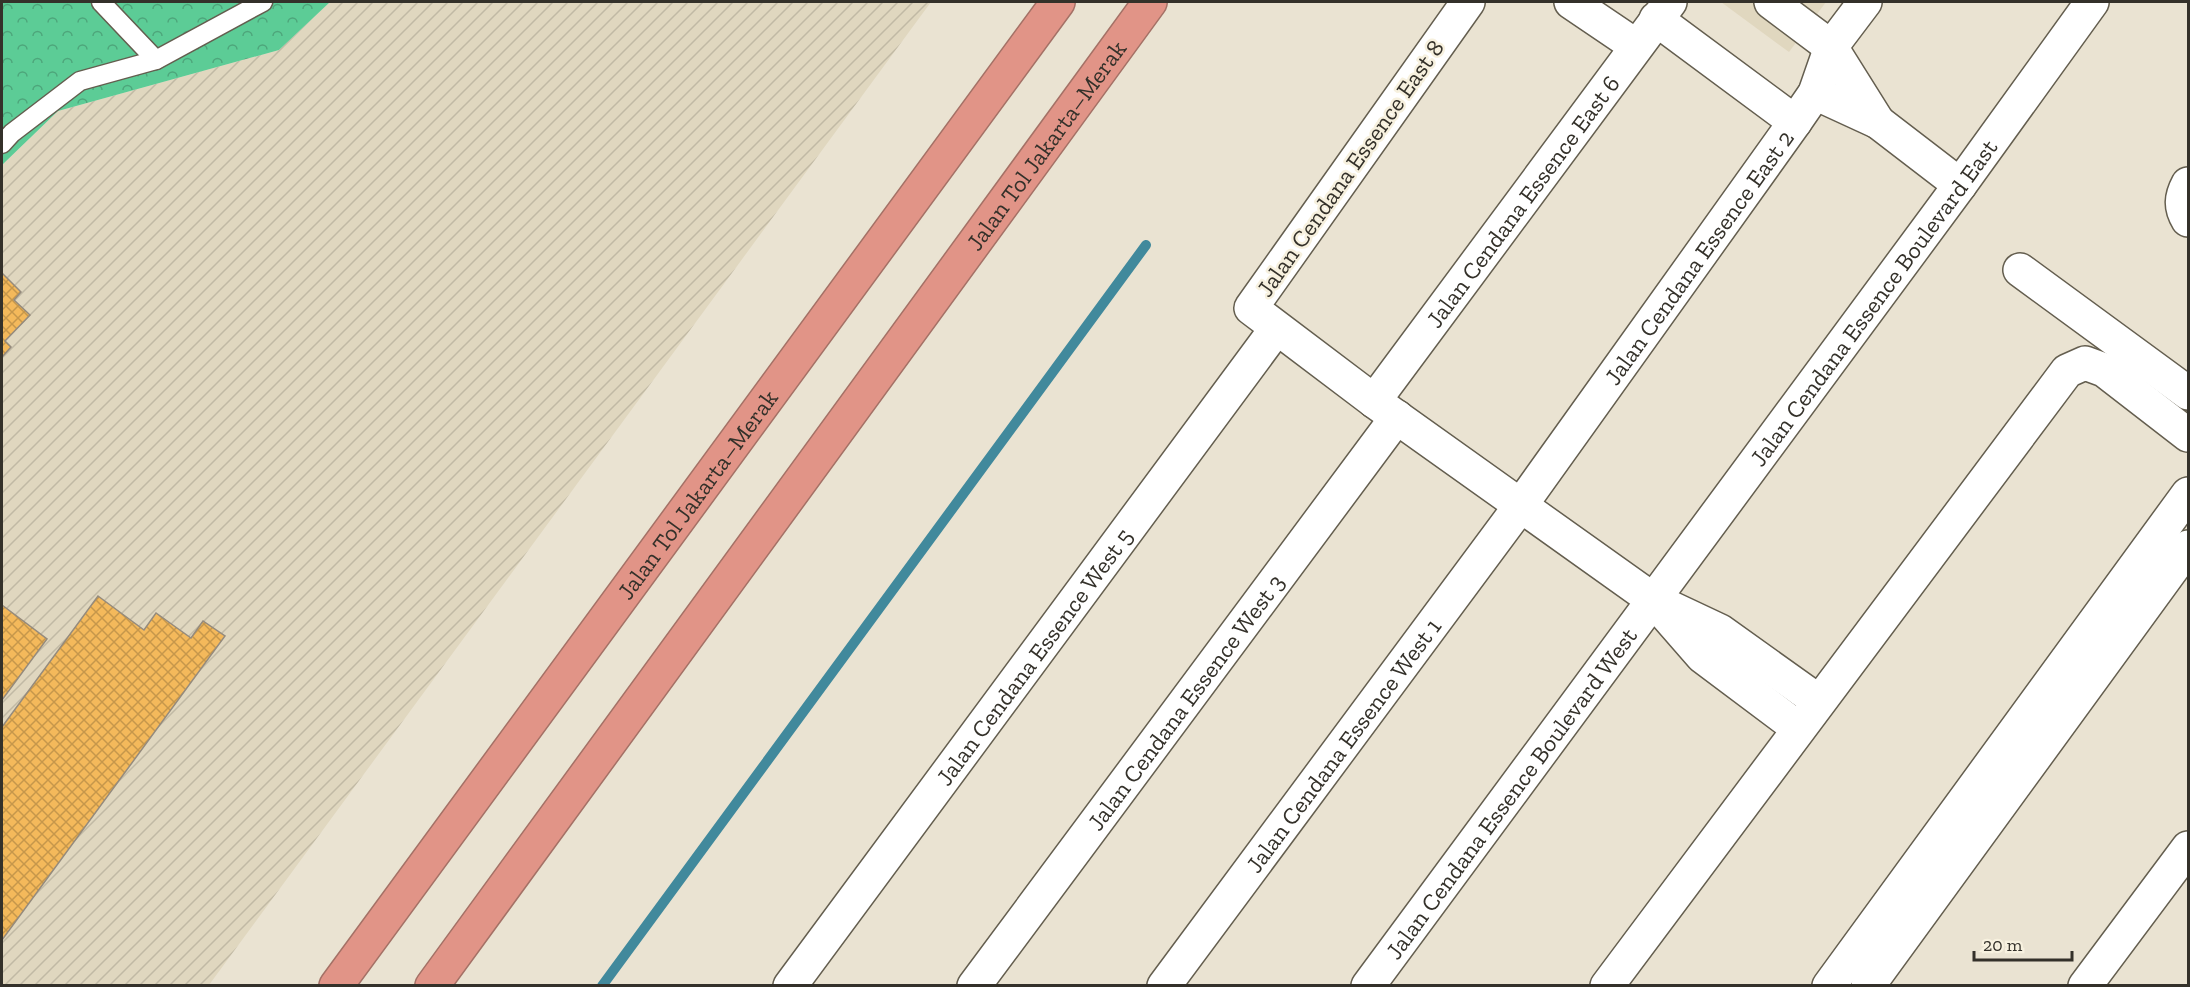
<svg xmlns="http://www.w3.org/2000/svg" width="2190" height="987" viewBox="0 0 2190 987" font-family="'Zilla Slab',serif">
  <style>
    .built { fill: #e0d7bf }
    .industrial { fill: url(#industrial-furrows) }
    .forest { fill: url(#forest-crowns) }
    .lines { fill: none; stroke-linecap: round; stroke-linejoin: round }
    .stream { stroke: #41899c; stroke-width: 10 }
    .building { fill: url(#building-cross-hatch); stroke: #958b7d; stroke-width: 1.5 }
    .lane-casing { stroke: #645e4f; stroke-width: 21 }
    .street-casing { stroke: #645e4f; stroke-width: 36 }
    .highway-casing { stroke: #a47166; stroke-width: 36 }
    .lane { stroke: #fff; stroke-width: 18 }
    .street { stroke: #fff; stroke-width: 33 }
    .highway { stroke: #e19487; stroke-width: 33 }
    .labels { text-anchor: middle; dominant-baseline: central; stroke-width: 5; stroke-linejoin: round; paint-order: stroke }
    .street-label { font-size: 24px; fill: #34312a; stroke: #f7f1df }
  </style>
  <defs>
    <pattern id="industrial-furrows" width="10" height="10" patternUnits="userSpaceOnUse" patternTransform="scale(1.5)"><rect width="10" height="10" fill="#e0d7bf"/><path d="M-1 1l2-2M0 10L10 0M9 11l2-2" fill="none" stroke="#c1b9a4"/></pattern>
    <pattern id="forest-crowns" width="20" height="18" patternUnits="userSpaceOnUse" patternTransform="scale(1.5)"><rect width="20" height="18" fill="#5ccc96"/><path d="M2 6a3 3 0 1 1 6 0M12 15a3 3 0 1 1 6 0" fill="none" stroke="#4da67b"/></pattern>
    <pattern id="building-cross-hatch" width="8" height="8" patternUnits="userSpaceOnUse" patternTransform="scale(1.5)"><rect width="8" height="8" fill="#f4b95b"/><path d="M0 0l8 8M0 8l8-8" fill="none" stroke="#c6974b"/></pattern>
  </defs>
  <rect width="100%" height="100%" fill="#eae3d2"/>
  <!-- built -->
  <polygon class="built" points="1721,2 1826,2 1789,52"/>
  <!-- industrial -->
  <polygon class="industrial" points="330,2 931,2 209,985 2,986 2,165 58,111 279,50"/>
  <!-- forest -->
  <polygon class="forest" points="2,2 330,2 279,50 58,111 2,165"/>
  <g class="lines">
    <!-- stream -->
    <polyline class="stream" points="602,986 1146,245"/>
  </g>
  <!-- building -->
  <g class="building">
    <polygon points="2,273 21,292 14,300 30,315 5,341 11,347 2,357"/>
    <polygon points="98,596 144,630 156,613 191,638 203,621 225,636 2,940 2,727"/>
    <polygon points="2,605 47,639 2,700"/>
  </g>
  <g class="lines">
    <!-- lane casing -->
    <g class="lane-casing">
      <g id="lane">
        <polyline points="101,2 156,60"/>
        <polyline points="2,144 12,133 80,81 156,60 263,2"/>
      </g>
    </g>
    <!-- street casing -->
    <g class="street-casing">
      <g id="street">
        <polyline points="1468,2 1251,308 1374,401 1652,599 1720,631 1818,701"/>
        <polyline points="1571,2 1636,46"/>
        <polyline points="1771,2 1831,47 1878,122"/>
        <polyline points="1656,19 1795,122"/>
        <polyline points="1815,93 1878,122 1960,185"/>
        <path d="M2188 184C2181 197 2180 207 2188 220"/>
        <polyline points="2020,270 2188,393"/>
        <path id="s1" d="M1374 401 1670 2"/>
        <polyline points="1661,609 1702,656 1798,728"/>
        <path id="s2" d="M790 986 1276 329"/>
        <path id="s3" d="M974 986 1397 417"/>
        <path id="s4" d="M1164 986 1521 505 1795 122 1815 93 1831 47 1865 2"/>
        <path id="s5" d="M1368 986 1960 185 2092 2"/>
        <polyline points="1607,986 2067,371 2085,363 2104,370 2188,435"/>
        <polyline points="1829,986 2188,494"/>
        <polyline points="1868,986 2188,547"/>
        <polyline points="2085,986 2188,848"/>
      </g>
    </g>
    <!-- highway casing -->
    <g class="highway-casing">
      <g id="highway">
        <path id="s6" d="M336 986 1058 2"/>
        <path id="s7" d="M432 986 1150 2"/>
      </g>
    </g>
    <!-- lane -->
    <use href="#lane" class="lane"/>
    <!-- street -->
    <use href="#street" class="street"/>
    <!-- highway -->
    <use href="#highway" class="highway"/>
  </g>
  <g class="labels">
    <!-- street labels -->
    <g class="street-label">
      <text stroke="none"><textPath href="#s7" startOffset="1041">Jalan Tol Jakarta–Merak</textPath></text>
      <text transform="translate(1350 168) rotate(-55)">Jalan Cendana Essence East 8</text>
      <text stroke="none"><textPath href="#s1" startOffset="249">Jalan Cendana Essence East 6</textPath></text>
      <text stroke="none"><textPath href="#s4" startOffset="904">Jalan Cendana Essence East 2</textPath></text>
      <text stroke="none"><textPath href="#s5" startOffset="850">Jalan Cendana Essence Boulevard East</textPath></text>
      <text stroke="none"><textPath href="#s6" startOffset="610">Jalan Tol Jakarta–Merak</textPath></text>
      <text stroke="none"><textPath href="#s2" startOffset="410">Jalan Cendana Essence West 5</textPath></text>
      <text stroke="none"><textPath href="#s3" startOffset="354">Jalan Cendana Essence West 3</textPath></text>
      <text stroke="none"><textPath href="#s4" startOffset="300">Jalan Cendana Essence West 1</textPath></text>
      <text stroke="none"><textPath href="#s5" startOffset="240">Jalan Cendana Essence Boulevard West</textPath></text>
    </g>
  </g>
  <!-- border -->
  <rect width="2190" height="987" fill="none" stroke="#34312a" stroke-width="6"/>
  <!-- scale -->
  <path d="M1974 951v9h98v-9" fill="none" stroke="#34312a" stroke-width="3"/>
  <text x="1983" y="951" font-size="18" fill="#34312a" stroke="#f7f1df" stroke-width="4.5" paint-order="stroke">20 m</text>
</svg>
